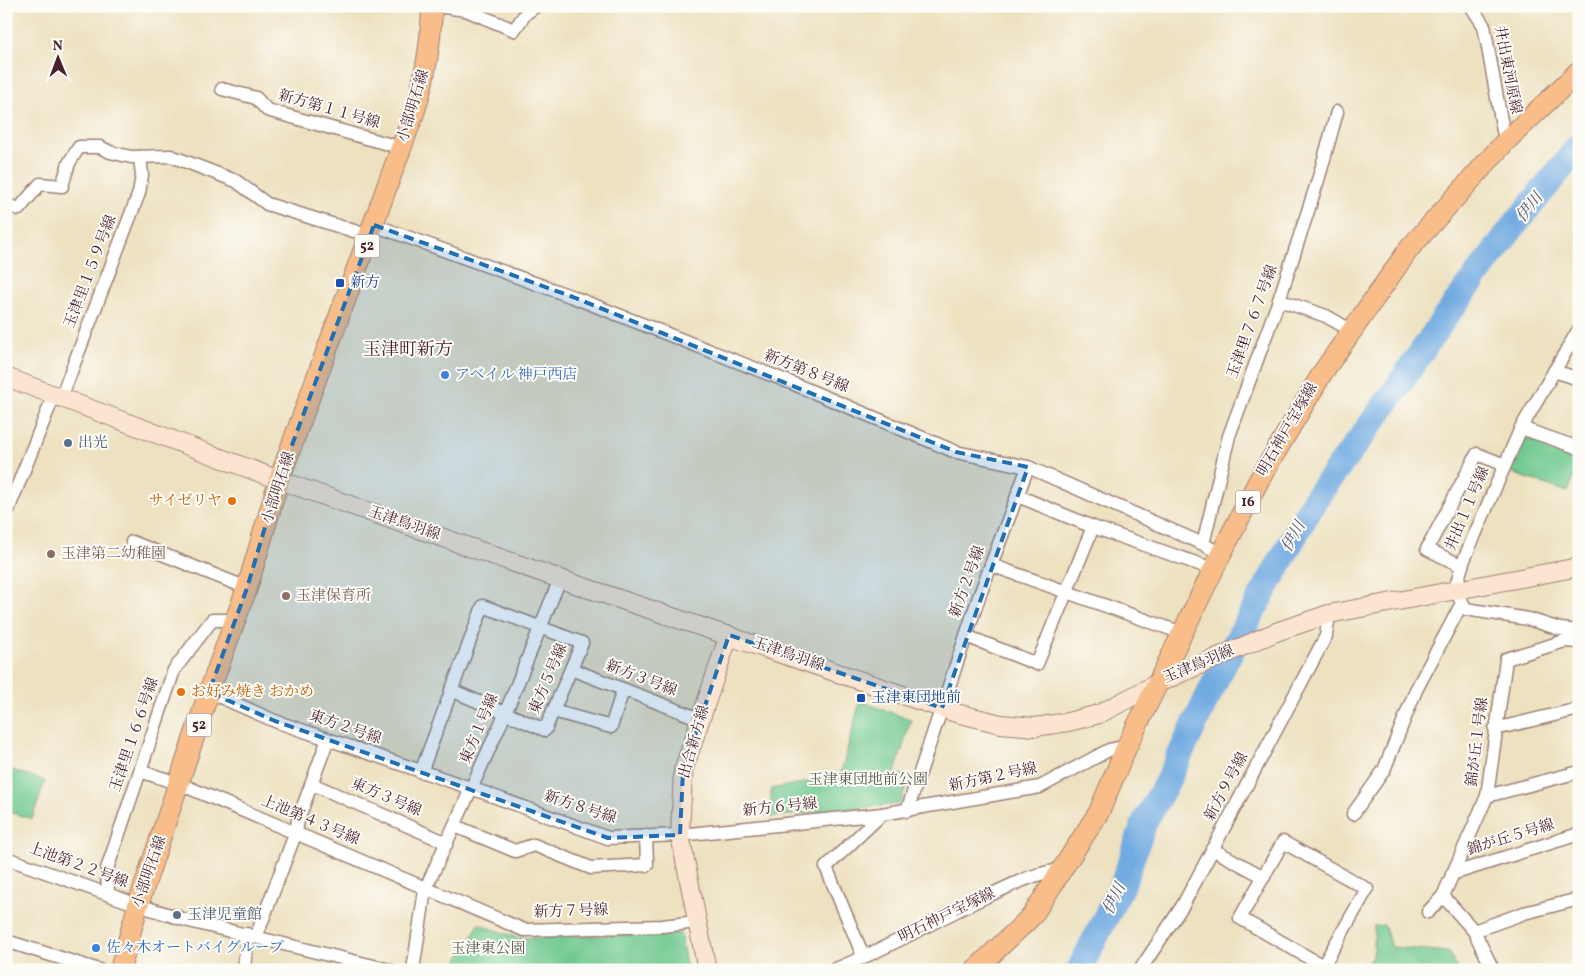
<svg xmlns="http://www.w3.org/2000/svg" width="1585" height="976" viewBox="0 0 1585 976" font-family="Vollkorn,'Noto Serif JP',serif">
  <style>
    .green { fill: #71c98f; stroke: #5e745d }
    .lines { fill: none; stroke-linecap: round; stroke-linejoin: round }
    .river { stroke: #72abe1; stroke-width: 26 }
    .street-casing { stroke: #9c8076; stroke-width: 15 }
    .secondary-casing { stroke: #9c8076; stroke-width: 20 }
    .primary-casing { stroke: #9c8076; stroke-width: 22 }
    .street { stroke: #fff; stroke-width: 12 }
    .secondary { stroke: #fce5d0; stroke-width: 18 }
    .primary { stroke: #f8bd89; stroke-width: 20 }
    .marked { fill: #1f6fb2; fill-opacity: 0.2; stroke: #1f6fb2; stroke-width: 4; stroke-dasharray: 10 6; stroke-linejoin: round }
    .transit-dot { fill: #1a4fb4; stroke: #fdfcf7; stroke-width: 2 }
    .shop-dot { fill: #3f7fe0; stroke: #fdfcf7; stroke-width: 2 }
    .service-dot { fill: #5c6f8a; stroke: #fdfcf7; stroke-width: 2 }
    .food-dot { fill: #e8710a; stroke: #fdfcf7; stroke-width: 2 }
    .education-dot { fill: #8d6e63; stroke: #fdfcf7; stroke-width: 2 }
    .labels { text-anchor: middle; dominant-baseline: central; stroke-width: 4; stroke-linejoin: round; paint-order: stroke }
    .shield { fill: #fdfcf7; stroke: #806168; stroke-width: 1 }
    .shield-label { font-size: 14px; font-weight: bold; fill: #4a1f2b }
    .street-label { font-size: 15px; fill: #4a1f2b; stroke: #fdfcf7 }
    .transit-label { font-size: 15px; fill: #164399; stroke: #fdfcf7; text-anchor: start }
    .shop-label { font-size: 15px; fill: #366cbe; stroke: #fdfcf7; text-anchor: start }
    .service-label { font-size: 15px; fill: #4e5e75; stroke: #fdfcf7; text-anchor: start }
    .food-label { font-size: 15px; fill: #c56008; stroke: #fdfcf7; text-anchor: end }
    .education-label { font-size: 15px; fill: #785e54; stroke: #fdfcf7; text-anchor: start }
    .park-label { font-size: 15px; fill: #585a4e; stroke: #fdfcf7 }
    .water-label { font-size: 16px; font-style: italic; fill: #5a5774; stroke: #fdfcf7 }
    .quarter-label { font-size: 18px; fill: #4a1f2b; stroke: #fdfcf7 }
  </style>
  <rect width="100%" height="100%" fill="#fdfcf7"/>
  <filter id="ink" filterUnits="userSpaceOnUse"><feTurbulence type="fractalNoise" baseFrequency=".02" numOctaves="2"/><feDisplacementMap in="SourceGraphic" scale="10" xChannelSelector="R" yChannelSelector="G"/><feConvolveMatrix kernelMatrix="1 2 1 2 8 2 1 2 1" color-interpolation-filters="sRGB"/></filter>
  <filter id="wash" filterUnits="userSpaceOnUse"><feTurbulence type="fractalNoise" baseFrequency=".0096" numOctaves="4" result="noise"/><feDisplacementMap in="SourceGraphic" scale="20" xChannelSelector="R" yChannelSelector="G"/><feGaussianBlur stdDeviation="1.12" result="paint"/><feColorMatrix in="noise" values="0 0 0 0 0 0 0 0 0 0 0 0 0 0 0 0 0 1.4 0 .05"/><feComposite in="paint" operator="in"/></filter>
  <g filter="url(#wash)">
    <rect width="100%" height="100%" fill="#ede1c0"/>
    <!-- green -->
    <g class="green">
      <polygon points="1525,438 1579,456 1579,464 1568,492 1509,472"/>
      <polygon points="860,701 911,720 895,772 909,778 900,804 771,817 771,789 840,776"/>
      <polygon points="6,768 45,781 32,819 6,811"/>
      <polygon points="479,924 518,938 680,933 687,970 452,970"/>
      <polygon points="1384,925 1392,947 1448,952 1459,970 1365,970 1374,951 1374,926"/>
    </g>
    <g class="lines">
      <!-- river -->
      <polyline class="river" points="1079,970 1123,883 1145,821 1167,782 1220,671 1315,499 1388,401 1441,323 1512,228 1579,146"/>
    </g>
  </g>
  <g filter="url(#ink)">
    <g class="lines">
      <!-- street casing -->
      <g class="street-casing">
        <g id="street">
          <polyline points="438,6 466,10 514,30 526,13 536,6"/>
          <polyline points="1471,6 1484,26 1505,142"/>
          <polyline points="222,89 256,98 267,110 402,148"/>
          <polyline points="6,205 19,209 40,184 62,186 69,163 79,147 100,147 110,152 131,157 171,156 236,181 267,204 370,236"/>
          <polyline points="374,225 573,297 794,384 956,452 1028,467 1203,544 1221,554"/>
          <polyline points="1279,300 1326,316 1352,331"/>
          <polyline points="1579,329 1521,428 1463,562 1455,590 1466,609 1528,619 1560,629 1579,631"/>
          <polyline points="1554,371 1579,379"/>
          <polyline points="61,398 139,193 142,175 140,157"/>
          <polyline points="1521,428 1579,448"/>
          <polyline points="1018,496 1093,527 1213,569"/>
          <polyline points="6,515 54,395"/>
          <polyline points="132,542 247,588"/>
          <polyline points="1203,544 1229,436 1279,300 1319,177 1337,112"/>
          <polyline points="991,565 1182,633"/>
          <polyline points="1462,566 1427,549 1477,454 1505,465"/>
          <polyline points="966,636 1037,664 1093,527"/>
          <polyline points="571,669 700,719"/>
          <polyline points="209,692 275,721 482,792 608,838 680,835 882,814"/>
          <polyline points="553,711 611,727 623,690"/>
          <polyline points="1495,729 1579,709"/>
          <polyline points="140,771 180,784 524,930 662,926 696,922"/>
          <polyline points="421,772 483,606 582,643 545,730 451,690"/>
          <polyline points="312,784 447,843"/>
          <polyline points="1487,796 1579,772"/>
          <polyline points="907,811 980,594 1028,467"/>
          <polyline points="1353,814 1384,770 1416,690 1462,603"/>
          <polyline points="455,826 515,851 534,845 591,868 647,865 646,836"/>
          <polyline points="1212,849 1264,877"/>
          <polyline points="6,858 138,905 189,921 390,970"/>
          <polyline points="1452,874 1579,834"/>
          <polyline points="108,893 107,869 174,670 212,620 236,620"/>
          <polyline points="1428,912 1443,896"/>
          <polyline points="1474,931 1524,913 1579,899"/>
          <polyline points="256,937 296,832 298,820 328,739"/>
          <polyline points="6,941 99,970"/>
          <polyline points="864,958 826,867 882,814 1040,787 1109,750 1127,746"/>
          <polyline points="244,970 247,934"/>
          <polyline points="413,970 425,890 505,714 560,579"/>
          <path d="M833 970C888 949 938 918 992 894 1017 883 1035 872 1064 870"/>
          <polyline points="1140,970 1183,905 1326,636 1329,614"/>
          <polyline points="1321,970 1323,966 1367,889 1283,842 1240,918 1323,966"/>
          <polyline points="1493,970 1474,931 1443,896 1487,796 1506,659 1565,641 1579,642"/>
        </g>
      </g>
      <!-- secondary casing -->
      <g class="secondary-casing">
        <g id="secondary">
          <polyline points="6,377 279,480 560,579 956,713 1001,724 1035,727 1068,722 1099,714 1158,683 1276,632 1329,614 1579,567"/>
          <polyline points="707,970 680,835 683,771 729,635"/>
        </g>
      </g>
      <!-- primary casing -->
      <g class="primary-casing">
        <g id="primary">
          <path d="M120 970 138 905 209 692 247 588 279 480 414 113C426 77 431 43 432 6"/>
          <polyline points="975,970 1032,916 1099,812 1127,746 1221,554 1259,480 1323,372 1409,249 1505,142 1579,71"/>
        </g>
      </g>
      <!-- street -->
      <use href="#street" class="street"/>
      <!-- secondary -->
      <use href="#secondary" class="secondary"/>
      <!-- primary -->
      <use href="#primary" class="primary"/>
    </g>
  </g>
  <!-- marked area -->
  <path class="marked" d="M374 225 573 297 956 452 1028 467 942 708 729 635 683 771 680 835 608 838 275 721 209 692 247 588 279 480Z"/>
  <!-- markers -->
  <g class="transit-dot">
    <rect x="335" y="278" width="10" height="10" rx="2.5"/>
    <rect x="856" y="693" width="10" height="10" rx="2.5"/>
  </g>
  <g class="shop-dot">
    <circle cx="445" cy="375" r="5"/>
    <circle cx="96" cy="948" r="5"/>
  </g>
  <g class="service-dot">
    <circle cx="68" cy="443" r="5"/>
    <circle cx="177" cy="915" r="5"/>
  </g>
  <g class="food-dot">
    <circle cx="232" cy="501" r="5"/>
    <circle cx="181" cy="692" r="5"/>
  </g>
  <g class="education-dot">
    <circle cx="51" cy="554" r="5"/>
    <circle cx="286" cy="596" r="5"/>
  </g>
  <g class="labels">
    <!-- shield labels -->
    <g class="shield">
      <rect x="354.5" y="234.5" width="25" height="23" rx="4"/>
      <rect x="1235.5" y="490.5" width="25" height="23" rx="4"/>
      <rect x="186.5" y="713.5" width="25" height="23" rx="4"/>
    </g>
    <g class="shield-label">
      <text x="367" y="246">52</text>
      <text x="1248" y="502">16</text>
      <text x="199" y="725">52</text>
    </g>
    <!-- street labels -->
    <g class="street-label">
      <text transform="translate(1507 70) rotate(79)">井出東河原線</text>
      <text transform="translate(414 106) rotate(-73)">小部明石線</text>
      <text transform="translate(329 110) rotate(16)">新方第１１号線</text>
      <text transform="translate(91 272) rotate(-69)">玉津里１５９号線</text>
      <text transform="translate(1253 322) rotate(-70)">玉津里７６７号線</text>
      <text transform="translate(806 372) rotate(22)">新方第８号線</text>
      <text transform="translate(1288 430) rotate(-60)">明石神戸宝塚線</text>
      <text transform="translate(279 488) rotate(-72)">小部明石線</text>
      <text transform="translate(1468 509) rotate(-67)">井出１１号線</text>
      <text transform="translate(404 524) rotate(19)">玉津鳥羽線</text>
      <text transform="translate(968 582) rotate(-70)">新方２号線</text>
      <text transform="translate(788 655) rotate(19)">玉津鳥羽線</text>
      <text transform="translate(1199 665) rotate(-23)">玉津鳥羽線</text>
      <text transform="translate(549 679) rotate(-67)">東方５号線</text>
      <text transform="translate(641 679) rotate(21)">新方３号線</text>
      <text transform="translate(345 728) rotate(19)">東方２号線</text>
      <text transform="translate(480 729) rotate(-67)">東方１号線</text>
      <text transform="translate(135 735) rotate(-71)">玉津里１６６号線</text>
      <text transform="translate(695 742) rotate(-74)">出合新方線</text>
      <text transform="translate(1478 742) rotate(-83)">錦が丘１号線</text>
      <text transform="translate(993 778) rotate(-12)">新方第２号線</text>
      <text transform="translate(1227 787) rotate(-62)">新方９号線</text>
      <text transform="translate(386 798) rotate(23)">東方３号線</text>
      <text transform="translate(580 808) rotate(18)">新方８号線</text>
      <text transform="translate(780 808) rotate(-6)">新方６号線</text>
      <text transform="translate(310 821) rotate(23)">上池第４３号線</text>
      <text transform="translate(1511 838) rotate(-17)">錦が丘５号線</text>
      <text transform="translate(78 866) rotate(20)">上池第２２号線</text>
      <text transform="translate(150 872) rotate(-71)">小部明石線</text>
      <text transform="translate(571 912) rotate(-2)">新方７号線</text>
      <text transform="translate(947 916) rotate(-26)">明石神戸宝塚線</text>
    </g>
    <!-- transit labels -->
    <g class="transit-label">
      <text x="350" y="283">新方</text>
      <text x="871" y="698">玉津東団地前</text>
    </g>
    <!-- shop labels -->
    <g class="shop-label">
      <text x="455" y="375">アベイル 神戸西店</text>
      <text x="106" y="948">佐々木オートバイグループ</text>
    </g>
    <!-- service labels -->
    <g class="service-label">
      <text x="78" y="443">出光</text>
      <text x="187" y="915">玉津児童館</text>
    </g>
    <!-- food labels -->
    <g class="food-label">
      <text x="222" y="501">サイゼリヤ</text>
      <text x="191" y="692" text-anchor="start">お好み焼き おかめ</text>
    </g>
    <!-- education labels -->
    <g class="education-label">
      <text x="61" y="554">玉津第二幼稚園</text>
      <text x="296" y="596">玉津保育所</text>
    </g>
    <!-- park labels -->
    <g class="park-label">
      <text x="868" y="780">玉津東団地前公園</text>
      <text x="488" y="949">玉津東公園</text>
    </g>
    <!-- water labels -->
    <g class="water-label">
      <text transform="translate(1530 208) rotate(-52)">伊川</text>
      <text transform="translate(1294 537) rotate(-61)">伊川</text>
      <text transform="translate(1115 899) rotate(-64)">伊川</text>
    </g>
    <!-- quarter labels -->
    <g class="quarter-label">
      <text x="408" y="350">玉津町新方</text>
    </g>
  </g>
  <!-- margin -->
  <rect width="1585" height="976" fill="none" stroke="#fdfcf7" stroke-width="25"/>
  <!-- north arrow -->
  <g transform="translate(58 58) rotate(359)" stroke="#fdfcf7" stroke-width="4" paint-order="stroke">
  <path d="M0-4L9 19L0 12L-9 19Z" fill="#4a1f2b"/>
  <text y="-8" font-size="14" font-weight="bold" text-anchor="middle" fill="#4a1f2b">N</text>
  </g>
</svg>
